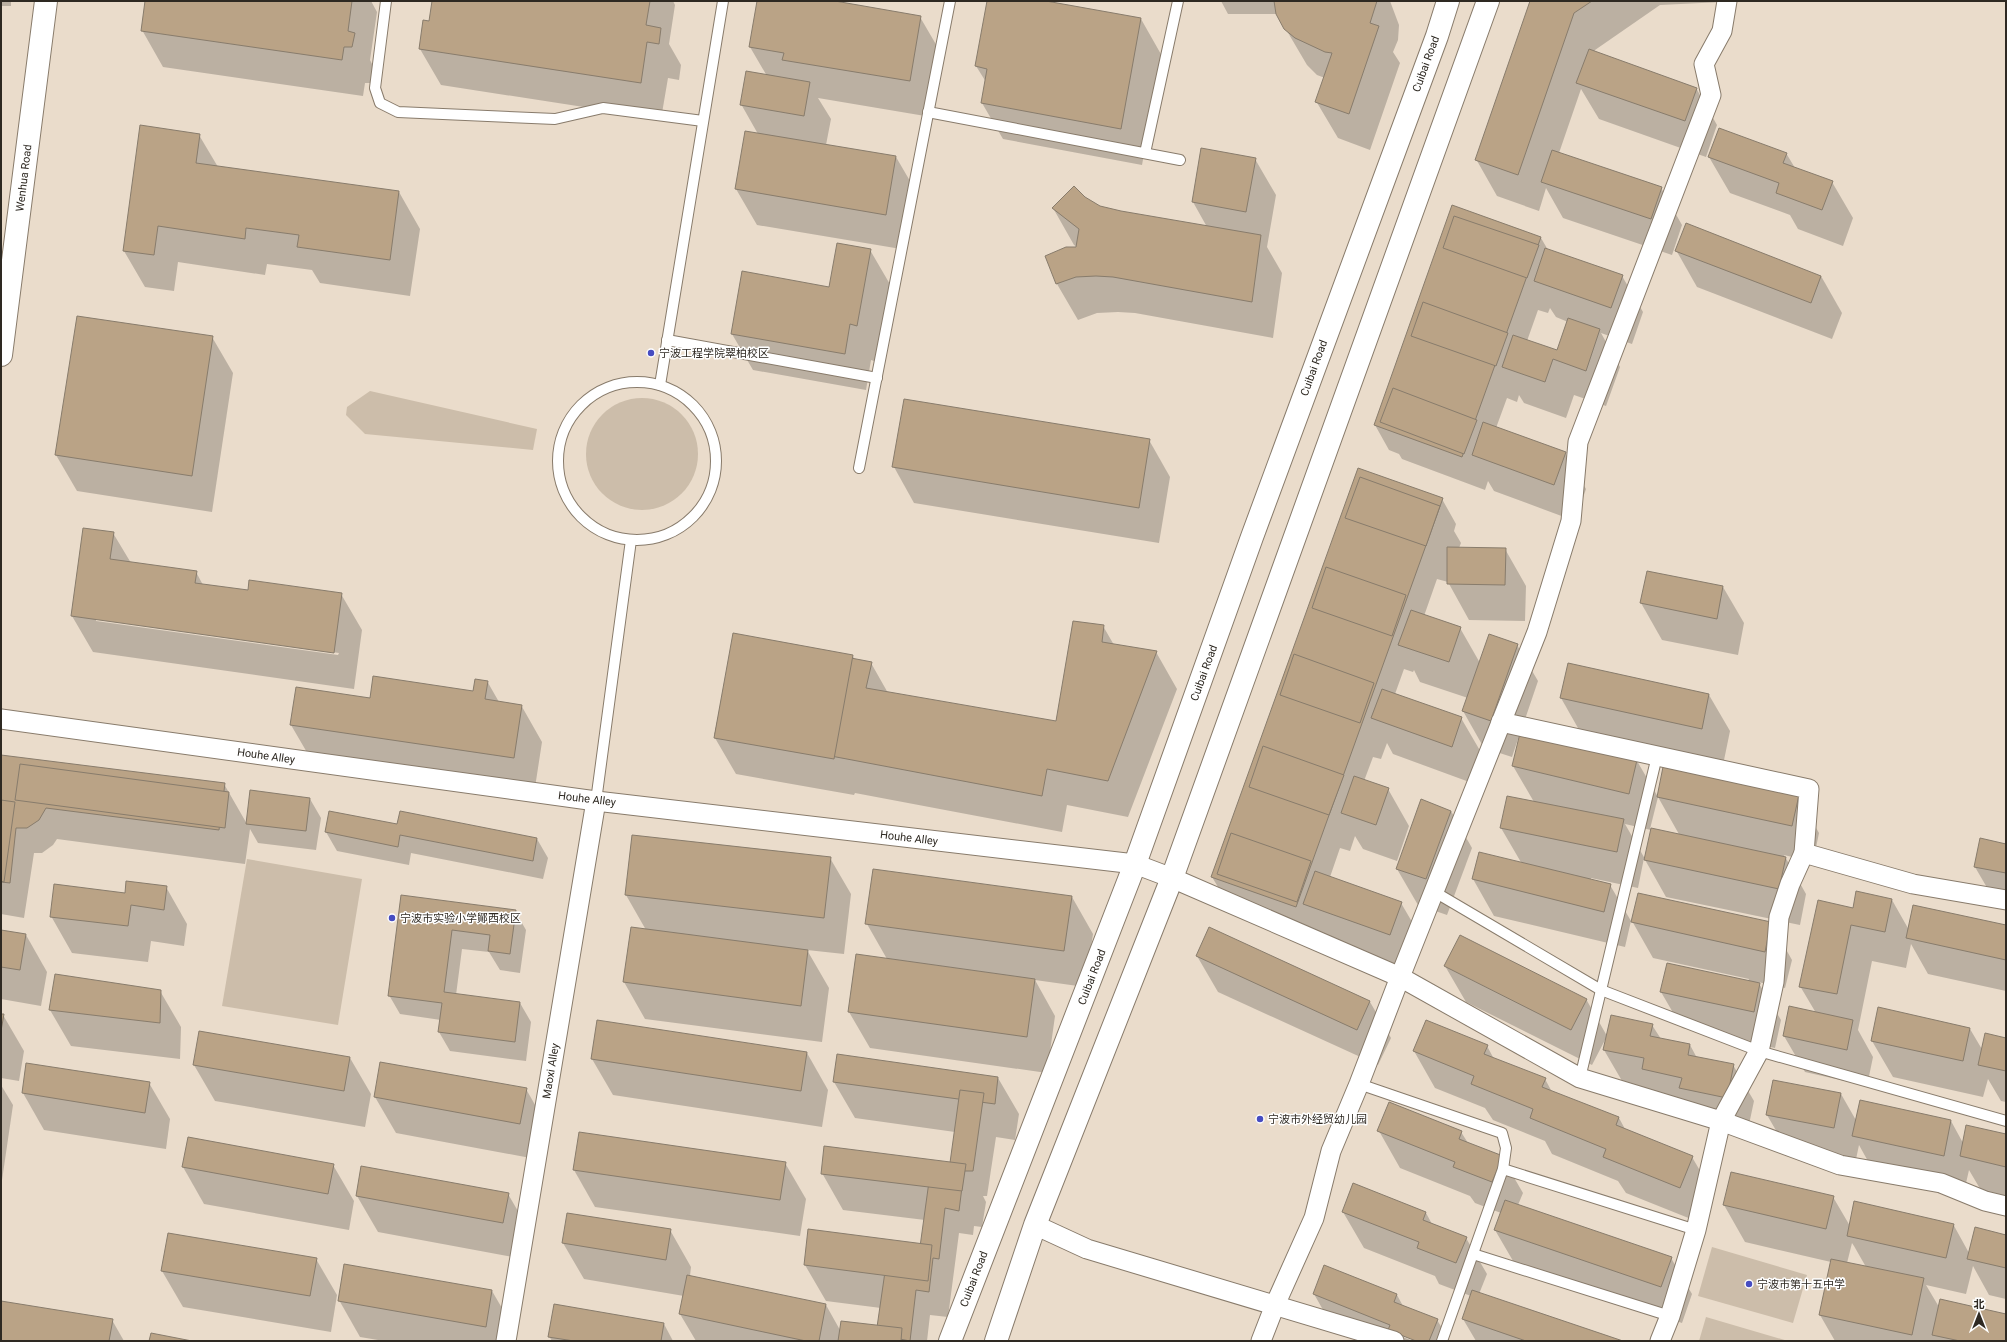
<svg xmlns="http://www.w3.org/2000/svg" width="2007" height="1342" viewBox="0 0 2007 1342" font-family="Roboto,'Noto Sans SC',sans-serif">
  <style>
    .green { fill: #ccbdaa }
    .shadow { fill: #0003; fill-rule: evenodd }
    .building { fill: #baa386; stroke: #887c6c }
    .lines { fill: none; stroke-linecap: round; stroke-linejoin: round }
    .lane-casing { stroke: #887b6b; stroke-width: 12 }
    .street-casing { stroke: #887b6b; stroke-width: 21 }
    .secondary-casing { stroke: #887b6b; stroke-width: 24 }
    .lane { stroke: #fff; stroke-width: 10 }
    .street { stroke: #fff; stroke-width: 19 }
    .secondary { stroke: #fff; stroke-width: 22 }
    .poi-dot { fill: #464cc1; stroke: #fff; stroke-width: 1.5 }
    .labels { text-anchor: middle; dominant-baseline: central; stroke-width: 3; stroke-linejoin: round; paint-order: stroke }
    .street-label { font-size: 11px; fill: #2e2922; stroke: #fff }
    .poi-label { font-size: 11px; fill: #2e2922; stroke: #fff; text-anchor: start }
  </style>
  <rect width="100%" height="100%" fill="#eadccb"/>
  <!-- green -->
  <g class="green">
    <polygon points="370,391 537,429 533,450 365,434 346,415 347,407"/>
    <circle cx="642" cy="454" r="56"/>
    <polygon points="247,859 362,879 338,1025 222,1006"/>
    <polygon points="1712,1247 1807,1275 1793,1323 1698,1296"/>
    <polygon points="1706,1317 1788,1341 1699,1341"/>
  </g>
  <!-- shadow -->
  <g class="shadow">
    <rect x="1" y="1" width="10" height="5"/>
    <polygon points="146,1 371,1 377,12 370,60 375,70 373,83 365,83 363,96 163,67 142,30"/>
    <polygon points="433,1 673,1 675,5 669,44 681,65 679,80 668,78 661,119 441,85 420,49 430,22"/>
    <polygon points="758,1 829,1 920,17 941,53 931,117 818,98 831,119 826,145 896,157 917,193 907,250 757,225 736,189 758,134 741,104 767,76 750,47"/>
    <polygon points="988,1 1040,1 1141,19 1162,56 1142,165 1003,139 982,103 986,82 976,66"/>
    <polygon points="1221,1 1390,1 1399,25 1398,40 1393,52 1400,63 1370,150 1338,138 1316,101 1325,78 1317,75 1307,65 1277,14 1228,14"/>
    <polygon points="1531,1 1743,1 1660,5 1595,50 1594,52 1696,88 1717,125 1706,157 1599,119 1581,89 1559,153 1661,188 1682,225 1672,255 1563,218 1546,188 1539,211 1497,196 1476,159"/>
    <polygon points="199,135 218,167 399,192 420,229 410,296 320,283 312,270 267,264 265,275 178,262 174,291 145,287 124,251"/>
    <polygon points="1786,153 1795,168 1832,182 1853,218 1843,246 1798,229 1790,215 1730,193 1709,157"/>
    <polygon points="1255,159 1276,195 1267,247 1282,273 1273,338 1135,313 1118,312 1097,313 1078,320 1057,284 1047,256 1079,248 1074,245 1053,208 1084,198 1099,207 1121,212 1207,227 1193,202"/>
    <path d="M1541 238 1548 250 1622 276 1643 312 1632 344 1601 333 1620 367 1606 406 1574 395 1566 418 1524 403 1519 395 1517 402 1507 398 1496 428 1565 453 1586 489 1575 521 1494 491 1488 481 1485 490 1402 459 1399 454 1389 450 1375 425ZM1550 308 1556 317 1568 322 1558 352 1527 341 1538 310 1548 313Z"/>
    <polygon points="870,250 891,286 877,362 871,360 866,390 753,370 732,334 830,288"/>
    <polygon points="1676,250 1821,276 1842,313 1832,339 1697,287"/>
    <polygon points="212,337 233,373 212,512 77,491 56,455"/>
    <polygon points="1149,440 1170,477 1159,543 914,503 894,467"/>
    <path d="M1442 499 1456 524 1454 531 1461 543 1459 548 1505 549 1526 586 1525 621 1469 620 1448 582 1437 579 1424 616 1460 628 1480 663 1517 645 1538 681 1520 734 1637 761 1658 797 1650 829 1680 836 1658 797 1798 796 1819 833 1813 862 1784 855 1806 894 1800 925 1666 897 1644 858 1638 888 1591 878V880L1610 885 1631 921 1625 947 1494 916 1473 879 1479 854 1522 864 1501 828 1534 802 1513 766 1520 736H1519L1512 757 1484 748 1463 711 1468 698 1420 682 1414 670 1413 672 1404 669 1395 694 1461 718 1482 754 1472 783 1393 754 1387 743 1381 759 1373 757 1364 781 1388 789 1409 826 1397 861 1363 849 1355 836 1350 851 1340 848 1330 877 1401 903 1422 939 1410 971 1325 940 1320 932 1318 938 1227 902 1212 877ZM1625 824 1651 830 1645 859Z"/>
    <path d="M113 533 131 563 196 572 203 585 249 591 341 594 362 630 354 689 93 652 72 616ZM96 619 339 653 338 655 96 621Z"/>
    <polygon points="1648,572 1723,587 1744,623 1738,655 1662,640 1641,603"/>
    <polygon points="1103,626 1114,645 1156,652 1177,689 1128,817 1067,805 1062,832 855,793 854,795 736,774 715,738 852,655 855,660 871,663 888,693 1057,722"/>
    <polygon points="487,681 499,702 521,705 542,742 534,794 312,761 291,725 371,699 474,692"/>
    <polygon points="1709,695 1730,731 1723,765 1582,735 1561,698"/>
    <polygon points="1,756 224,784 247,824 251,792 310,799 321,818 316,850 258,843 250,829 245,864 57,839 53,845 42,853 34,853 24,918 1,914"/>
    <polygon points="1451,811 1472,848 1447,915 1418,905 1397,869"/>
    <polygon points="326,832 537,839 548,858 543,879 411,853 409,865 337,851"/>
    <polygon points="2006,845 2006,905 1996,903 1975,867"/>
    <polygon points="830,858 851,894 844,954 807,950 829,988 822,1042 645,1019 624,982 632,928 646,930 626,895"/>
    <polygon points="166,887 187,924 184,946 151,941 148,962 72,953 51,916 126,894"/>
    <polygon points="402,896 515,911 526,930 520,973 500,970 489,952 462,949 456,995 520,1003 531,1022 526,1061 450,1051 439,1032 441,1020 400,1014 389,995"/>
    <polygon points="1072,897 1093,934 1085,987 1035,980 1055,1016 1047,1073 870,1048 849,1012 887,959 867,924"/>
    <polygon points="1892,900 1909,930 2006,926 2006,991 1928,974 1911,944 1906,968 1872,961 1858,1030 1873,1057 1867,1086 1805,1072 1784,1036 1816,1013 1800,986 1853,909"/>
    <polygon points="1632,921 1771,923 1792,960 1785,988 1758,982 1781,1020 1775,1048 1682,1028 1661,992 1748,981 1749,979 1653,958"/>
    <polygon points="1,931 26,935 47,972 41,1006 1,999"/>
    <polygon points="1197,956 1370,1002 1391,1038 1378,1065 1218,992"/>
    <polygon points="1445,966 1586,999 1607,1036 1652,1025 1661,1039 1690,1045 1697,1058 1733,1065 1754,1101 1747,1134 1625,1086 1604,1050 1606,1038 1592,1065 1466,1002"/>
    <polygon points="160,991 181,1027 180,1059 71,1046 50,1010"/>
    <polygon points="1,1015 3,1015 24,1051 19,1081 1,1078"/>
    <polygon points="598,1021 807,1053 828,1090 822,1127 613,1095 592,1059"/>
    <polygon points="1970,1029 1983,1051 2006,1039 2006,1102 2001,1101 1988,1079 1983,1097 1893,1077 1872,1041"/>
    <polygon points="1487,1046 1494,1059 1545,1079 1552,1092 1619,1118 1625,1129 1692,1157 1713,1193 1701,1223 1626,1193 1618,1181 1552,1154 1545,1141 1493,1120 1485,1108 1435,1088 1414,1051"/>
    <polygon points="350,1058 371,1094 365,1127 215,1101 194,1065"/>
    <polygon points="27,1064 149,1083 170,1119 166,1149 44,1130 23,1093"/>
    <polygon points="998,1078 1019,1114 1015,1140 996,1137 987,1196 983,1196 986,1202 982,1227 974,1226 973,1235 959,1233 948,1317 930,1315 927,1341 696,1341 680,1314 684,1296 584,1279 563,1243 670,1230 691,1267 690,1276 826,1305 840,1330 878,1327 881,1308 826,1301 805,1265 922,1245 925,1220 843,1210 822,1173 951,1163 955,1132 855,1118 834,1082"/>
    <polygon points="1,1085 13,1105 1,1187"/>
    <polygon points="526,1089 547,1126 541,1160 396,1133 375,1097"/>
    <polygon points="1841,1094 1857,1122 1861,1102 1951,1121 1963,1143 2006,1135 2006,1198 1982,1192 1969,1170 1964,1192 1874,1172 1859,1145 1855,1164 1788,1151 1767,1115"/>
    <polygon points="1379,1131 1461,1132 1468,1143 1502,1157 1523,1193 1518,1205 1671,1258 1692,1294 1682,1323 1516,1266 1495,1230 1501,1213 1475,1203 1470,1196 1400,1168"/>
    <polygon points="580,1133 785,1163 806,1199 800,1236 595,1207 574,1170"/>
    <polygon points="333,1165 354,1201 349,1230 204,1204 183,1167"/>
    <polygon points="508,1194 529,1230 524,1259 378,1232 357,1196"/>
    <path d="M1833 1197 1850 1226 1953 1224 1969 1253 2006 1236V1299L1989 1295 1973 1266 1966 1294 1926 1285 1939 1307 2006 1315V1341H1835L1820 1315 1831 1262 1745 1242 1724 1205ZM1852 1243 1854 1246 1866 1267 1847 1263Z"/>
    <polygon points="1343,1212 1426,1213 1432,1224 1466,1238 1487,1274 1479,1294 1620,1341 1476,1341 1463,1319 1471,1296 1439,1284 1435,1276 1364,1248"/>
    <polygon points="316,1259 337,1295 331,1332 183,1307 162,1271"/>
    <polygon points="1325,1267 1397,1295 1403,1306 1437,1320 1450,1341 1419,1341 1393,1331 1393,1333 1413,1341 1361,1341 1335,1331 1314,1294"/>
    <polygon points="492,1291 513,1327 510,1341 384,1341 360,1337 339,1300"/>
    <polygon points="555,1305 664,1324 673,1341 552,1341 549,1336"/>
    <polygon points="1,1307 112,1320 124,1341 1,1341"/>
  </g>
  <!-- building -->
  <g class="building">
    <polygon points="145,1 352,1 348,31 355,33 352,47 344,47 342,60 141,31"/>
    <polygon points="432,1 650,1 646,25 661,28 659,44 647,42 641,83 419,49 423,20 429,21"/>
    <polygon points="757,1 835,1 921,16 910,81 782,60 784,53 749,47"/>
    <polygon points="987,1 1046,1 1141,18 1121,129 981,103 987,69 975,66"/>
    <polygon points="1274,1 1377,1 1370,23 1379,26 1349,114 1315,102 1332,53 1325,52 1295,38 1284,29 1276,14"/>
    <polygon points="1530,1 1592,1 1574,13 1518,175 1475,160"/>
    <polygon points="1589,49 1697,88 1685,121 1576,83"/>
    <polygon points="746,71 810,82 804,116 740,105"/>
    <polygon points="140,125 200,134 196,163 399,191 390,260 297,247 299,235 246,228 245,239 158,226 154,255 123,251"/>
    <polygon points="1719,128 1787,153 1783,163 1833,181 1822,210 1776,193 1779,183 1708,157"/>
    <polygon points="745,131 896,156 886,215 735,189"/>
    <polygon points="1201,148 1256,158 1246,212 1192,202"/>
    <polygon points="1552,150 1662,187 1651,219 1541,182"/>
    <polygon points="1074,186 1085,197 1100,206 1121,211 1261,235 1252,302 1113,277 1096,276 1076,277 1056,284 1045,256 1066,247 1076,247 1079,229 1052,208"/>
    <polygon points="1452,205 1541,237 1462,457 1374,425"/>
    <polygon points="1454,216 1539,245 1527,278 1443,248"/>
    <polygon points="1686,223 1821,276 1811,303 1675,251"/>
    <polygon points="837,243 871,249 857,326 850,324 845,354 731,334 742,271 829,287"/>
    <polygon points="1545,248 1623,275 1611,308 1534,281"/>
    <polygon points="1423,302 1508,333 1496,366 1411,336"/>
    <polygon points="77,316 213,336 192,476 55,455"/>
    <polygon points="1568,318 1600,329 1586,371 1553,359 1545,382 1502,367 1513,335 1557,350"/>
    <polygon points="1393,388 1477,420 1464,454 1380,422"/>
    <polygon points="904,399 1150,439 1139,508 892,467"/>
    <polygon points="1483,422 1566,452 1554,485 1472,455"/>
    <polygon points="1358,468 1443,498 1296,907 1211,877"/>
    <polygon points="1360,477 1440,506 1426,546 1345,518"/>
    <polygon points="83,528 114,532 110,559 197,571 195,583 248,590 249,580 342,593 334,653 71,616"/>
    <polygon points="1447,547 1506,548 1505,585 1447,584"/>
    <polygon points="1326,567 1406,595 1392,636 1312,608"/>
    <polygon points="1647,571 1723,586 1717,619 1640,603"/>
    <polygon points="1411,610 1461,627 1449,662 1398,645"/>
    <polygon points="1073,621 1104,625 1102,642 1157,651 1108,781 1047,769 1042,796 715,734 735,636 872,662 866,688 1056,721"/>
    <polygon points="733,633 853,655 834,759 714,738"/>
    <polygon points="1489,634 1518,644 1491,721 1462,711"/>
    <polygon points="1294,654 1374,683 1360,723 1280,695"/>
    <polygon points="1568,663 1709,694 1702,729 1560,698"/>
    <polygon points="373,676 473,691 475,679 488,681 485,699 522,705 514,758 290,725 296,687 370,698"/>
    <polygon points="1382,689 1462,717 1452,747 1371,718"/>
    <polygon points="1520,733 1637,760 1629,794 1512,766"/>
    <polygon points="1263,746 1344,775 1329,815 1249,787"/>
    <polygon points="1,755 225,783 219,830 46,808 39,820 27,828 16,828 10,883 1,882"/>
    <polygon points="20,764 229,792 225,828 15,800"/>
    <polygon points="1663,767 1799,795 1792,826 1657,797"/>
    <polygon points="1354,776 1389,788 1376,825 1341,813"/>
    <polygon points="250,790 310,798 306,831 246,824"/>
    <polygon points="1507,796 1624,819 1617,852 1500,828"/>
    <polygon points="1421,799 1451,811 1426,879 1396,869"/>
    <polygon points="1,800 15,802 4,882 1,881"/>
    <polygon points="329,811 397,824 400,811 537,838 533,861 400,835 398,847 325,832"/>
    <polygon points="1651,828 1786,857 1779,889 1644,860"/>
    <polygon points="1231,833 1311,861 1297,902 1217,874"/>
    <polygon points="632,835 831,857 824,918 625,895"/>
    <polygon points="1980,838 2006,844 2006,873 1974,867"/>
    <polygon points="1479,852 1611,884 1604,912 1472,879"/>
    <polygon points="873,869 1072,896 1064,951 865,924"/>
    <polygon points="1315,871 1402,902 1390,935 1303,904"/>
    <polygon points="126,881 167,886 164,910 131,905 128,926 50,917 54,884 125,893"/>
    <polygon points="1856,891 1892,899 1885,932 1851,925 1837,994 1799,987 1818,900 1853,908"/>
    <polygon points="1638,893 1771,922 1765,952 1631,922"/>
    <polygon points="401,895 516,910 510,954 488,951 490,935 452,930 444,992 520,1002 515,1042 438,1032 442,1003 388,996"/>
    <polygon points="1913,905 2006,925 2006,960 1906,938"/>
    <polygon points="631,927 808,950 801,1006 623,982"/>
    <polygon points="1209,927 1370,1001 1357,1030 1196,956"/>
    <polygon points="1,930 26,934 20,970 1,967"/>
    <polygon points="1460,935 1587,999 1571,1030 1444,966"/>
    <polygon points="856,954 1035,979 1027,1037 848,1012"/>
    <polygon points="1667,963 1760,983 1754,1012 1660,992"/>
    <polygon points="55,974 161,990 160,1023 49,1010"/>
    <polygon points="1789,1006 1853,1020 1847,1050 1783,1036"/>
    <polygon points="1878,1007 1970,1028 1963,1061 1871,1041"/>
    <polygon points="1,1014 4,1014 1,1031"/>
    <polygon points="1611,1015 1653,1024 1650,1036 1690,1044 1688,1055 1734,1064 1727,1098 1679,1088 1682,1078 1642,1069 1644,1058 1603,1050"/>
    <polygon points="597,1020 807,1052 801,1091 591,1059"/>
    <polygon points="1426,1020 1488,1045 1484,1054 1546,1078 1542,1087 1619,1117 1616,1125 1693,1156 1680,1188 1603,1157 1606,1149 1530,1118 1533,1109 1471,1084 1474,1076 1413,1051"/>
    <polygon points="199,1031 350,1057 344,1091 193,1065"/>
    <polygon points="1985,1033 2006,1038 2006,1071 1978,1065"/>
    <polygon points="837,1054 998,1077 995,1104 833,1082"/>
    <polygon points="380,1062 527,1088 520,1124 374,1097"/>
    <polygon points="26,1063 150,1082 145,1113 22,1093"/>
    <polygon points="1773,1080 1841,1093 1834,1128 1766,1115"/>
    <polygon points="960,1090 984,1093 973,1171 964,1171 959,1211 945,1208 939,1259 933,1258 929,1292 916,1290 910,1341 900,1339 900,1341 875,1341 888,1251 919,1254 931,1167 949,1170"/>
    <polygon points="1860,1100 1951,1120 1944,1156 1852,1136"/>
    <polygon points="1389,1102 1462,1131 1459,1139 1503,1156 1492,1182 1453,1167 1455,1162 1377,1131"/>
    <polygon points="1966,1125 2006,1134 2006,1167 1960,1156"/>
    <polygon points="579,1132 786,1162 780,1200 573,1170"/>
    <polygon points="188,1137 334,1164 328,1194 182,1167"/>
    <polygon points="824,1146 966,1164 962,1191 821,1174"/>
    <polygon points="361,1166 509,1193 503,1223 356,1196"/>
    <polygon points="1731,1172 1834,1196 1826,1229 1723,1205"/>
    <polygon points="1353,1183 1426,1212 1423,1220 1467,1237 1456,1263 1417,1248 1419,1242 1342,1212"/>
    <polygon points="1505,1200 1672,1257 1661,1287 1494,1230"/>
    <polygon points="1854,1201 1954,1224 1946,1258 1847,1236"/>
    <polygon points="567,1213 671,1229 666,1260 562,1243"/>
    <polygon points="1975,1227 2006,1235 2006,1268 1967,1259"/>
    <polygon points="808,1229 932,1245 928,1281 804,1265"/>
    <polygon points="168,1233 317,1258 310,1296 161,1271"/>
    <polygon points="1831,1259 1924,1278 1912,1335 1819,1315"/>
    <polygon points="344,1264 492,1290 486,1327 338,1301"/>
    <polygon points="1324,1265 1397,1294 1394,1302 1438,1319 1429,1341 1416,1341 1388,1330 1390,1325 1313,1294"/>
    <polygon points="687,1275 826,1304 819,1341 806,1341 679,1314"/>
    <polygon points="1472,1290 1623,1341 1526,1341 1462,1319"/>
    <polygon points="1940,1299 2006,1314 2006,1341 1960,1341 1932,1335"/>
    <polygon points="1,1301 113,1319 109,1341 1,1341"/>
    <polygon points="554,1304 664,1323 661,1341 574,1341 548,1337"/>
    <polygon points="841,1321 902,1328 901,1341 838,1341"/>
    <polygon points="151,1333 192,1341 149,1341"/>
  </g>
  <g class="lines">
    <!-- lane casing -->
    <g class="lane-casing">
      <g id="lane">
        <polyline points="386,1 375,88 380,103 398,112 555,119 603,108 703,121"/>
        <polyline points="928,112 1180,160"/>
        <polyline points="1145,153 1178,1"/>
        <polyline points="667,340 877,378"/>
        <circle cx="637" cy="461" r="79"/>
        <polyline points="660,385 723,1"/>
        <polyline points="859,468 950,1"/>
        <polyline points="596,801 631,540"/>
        <polyline points="1433,891 1601,990 1759,1051 2006,1121"/>
        <polyline points="1580,1078 1657,756"/>
        <polyline points="1359,1084 1502,1133 1506,1148 1503,1169 1442,1341"/>
        <polyline points="1503,1169 1696,1230"/>
        <polyline points="1473,1254 1670,1316"/>
      </g>
    </g>
    <!-- street casing -->
    <g class="street-casing">
      <g id="street">
        <polyline points="1,719 596,801 1135,864 1172,878 1400,977 1580,1078 1721,1121 1840,1165 1941,1183 1985,1201 2006,1206"/>
        <polyline points="1501,722 1809,789 1804,853 1913,884 2006,900"/>
        <polyline points="1035,1225 1087,1249 1394,1341"/>
        <polyline points="506,1341 596,801"/>
        <polyline points="1261,1341 1275,1305 1314,1218 1331,1151 1359,1084 1400,977 1537,632 1571,521 1578,442 1711,95 1704,64 1722,31 1727,1"/>
        <polyline points="1660,1341 1670,1316 1696,1230 1721,1121 1759,1051 1774,982 1779,917 1790,884 1804,853"/>
      </g>
    </g>
    <!-- secondary casing -->
    <g class="secondary-casing">
      <g id="secondary">
        <polyline points="1,355 46,1"/>
        <polyline points="950,1341 1135,864 1252,537 1437,36 1448,1"/>
        <polyline points="996,1341 1035,1225 1172,878 1488,1"/>
      </g>
    </g>
    <!-- lane -->
    <use href="#lane" class="lane"/>
    <!-- street -->
    <use href="#street" class="street"/>
    <!-- secondary -->
    <use href="#secondary" class="secondary"/>
  </g>
  <!-- markers -->
  <g class="poi-dot">
    <circle cx="651" cy="353" r="4"/>
    <circle cx="392" cy="918" r="4"/>
    <circle cx="1260" cy="1119" r="4"/>
    <circle cx="1749" cy="1284" r="4"/>
  </g>
  <g class="labels">
    <!-- street labels -->
    <g class="street-label">
      <text transform="translate(1426 64) rotate(-70)">Cuibai Road</text>
      <text transform="translate(24 178) rotate(-83)">Wenhua Road</text>
      <text transform="translate(1314 368) rotate(-70)">Cuibai Road</text>
      <text transform="translate(1204 673) rotate(-70)">Cuibai Road</text>
      <text transform="translate(266 756) rotate(8)">Houhe Alley</text>
      <text transform="translate(587 799) rotate(7)">Houhe Alley</text>
      <text transform="translate(909 838) rotate(7)">Houhe Alley</text>
      <text transform="translate(1092 977) rotate(-69)">Cuibai Road</text>
      <text transform="translate(551 1071) rotate(-81)">Maoxi Alley</text>
      <text transform="translate(974 1279) rotate(-69)">Cuibai Road</text>
    </g>
    <!-- poi labels -->
    <g class="poi-label">
      <text x="659" y="353">宁波工程学院翠柏校区</text>
      <text x="400" y="918">宁波市实验小学鄮西校区</text>
      <text x="1268" y="1119">宁波市外经贸幼儿园</text>
      <text x="1757" y="1284">宁波市第十五中学</text>
    </g>
  </g>
  <!-- border -->
  <rect width="2007" height="1342" fill="none" stroke="#2e2922" stroke-width="4"/>
  <!-- north arrow -->
  <g transform="translate(1979 1314)" stroke="#ffffff" stroke-width="3" paint-order="stroke">
  <path d="M0-3L7 15L0 10L-7 15Z" fill="#2e2922"/>
  <text y="-6" font-size="11" font-weight="bold" text-anchor="middle" fill="#2e2922">北</text>
  </g>
</svg>
